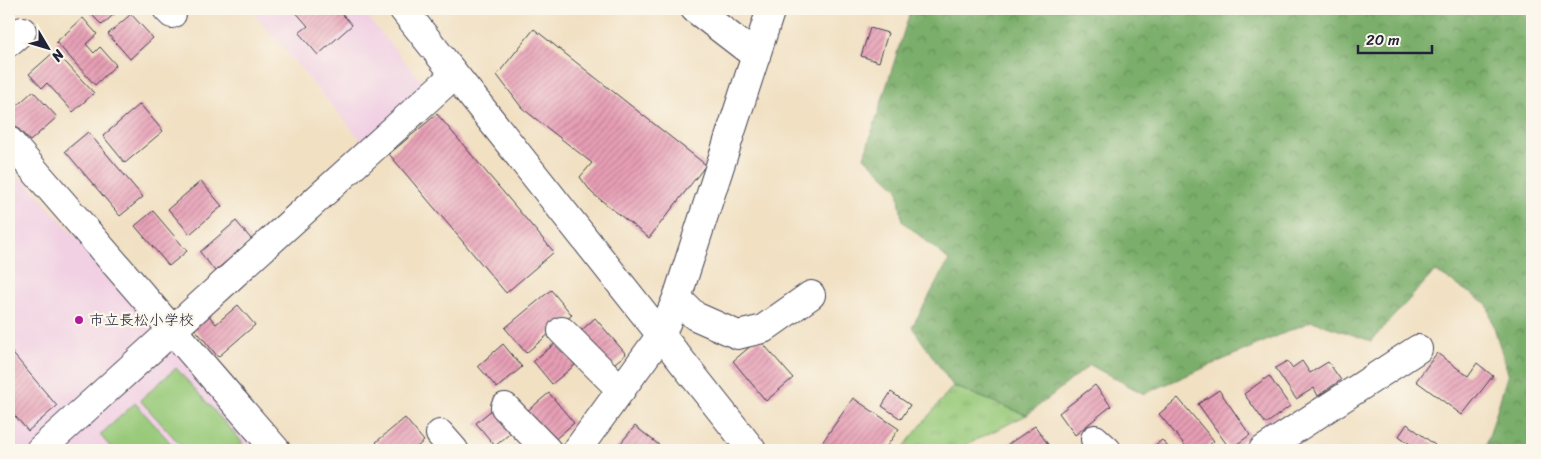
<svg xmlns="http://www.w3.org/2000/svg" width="1541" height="459" viewBox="0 0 1541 459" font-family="Sriracha,'Klee One',sans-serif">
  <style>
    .built { fill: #f1d0e3 }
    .grass { fill: url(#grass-tufts); stroke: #5e765a }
    .forest { fill: url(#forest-crowns); stroke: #4e6852 }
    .pitch { fill: #99ca7a; stroke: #5e765a }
    .building { fill: url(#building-hatch) }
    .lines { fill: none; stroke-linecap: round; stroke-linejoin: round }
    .minor-casing { stroke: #413e4f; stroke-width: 30 }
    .minor { stroke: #fff; stroke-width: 28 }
    .poi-dot { fill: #b5179e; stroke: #fbf7ec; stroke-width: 2 }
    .labels { text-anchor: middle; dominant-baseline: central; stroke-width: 4.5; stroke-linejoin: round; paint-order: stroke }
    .poi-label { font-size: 15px; fill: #22223b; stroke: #fbf7ec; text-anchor: start }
  </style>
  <defs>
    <pattern id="grass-tufts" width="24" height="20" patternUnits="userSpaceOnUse" patternTransform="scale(1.25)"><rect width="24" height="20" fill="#99ca7a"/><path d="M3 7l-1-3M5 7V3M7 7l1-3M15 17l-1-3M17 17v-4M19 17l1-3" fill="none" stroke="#84ad6a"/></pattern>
    <pattern id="forest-crowns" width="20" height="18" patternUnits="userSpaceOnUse" patternTransform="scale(1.25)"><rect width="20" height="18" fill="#7aae6a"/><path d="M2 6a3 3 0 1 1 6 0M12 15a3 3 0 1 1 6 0" fill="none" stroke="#648d58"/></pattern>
    <pattern id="building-hatch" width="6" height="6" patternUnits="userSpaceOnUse" patternTransform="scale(1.25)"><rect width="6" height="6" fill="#e79eb5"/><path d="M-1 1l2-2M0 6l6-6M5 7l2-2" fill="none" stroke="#bb8094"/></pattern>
  </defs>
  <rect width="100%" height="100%" fill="#fbf7ec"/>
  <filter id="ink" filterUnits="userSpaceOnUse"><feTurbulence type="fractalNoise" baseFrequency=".02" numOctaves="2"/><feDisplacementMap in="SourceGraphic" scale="10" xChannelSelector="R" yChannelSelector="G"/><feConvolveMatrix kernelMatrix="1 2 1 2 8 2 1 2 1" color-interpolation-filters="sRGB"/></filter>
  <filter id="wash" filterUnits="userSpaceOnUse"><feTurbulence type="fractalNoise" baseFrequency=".0096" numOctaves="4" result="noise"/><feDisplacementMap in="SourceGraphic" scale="20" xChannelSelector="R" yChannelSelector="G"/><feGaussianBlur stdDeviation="1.12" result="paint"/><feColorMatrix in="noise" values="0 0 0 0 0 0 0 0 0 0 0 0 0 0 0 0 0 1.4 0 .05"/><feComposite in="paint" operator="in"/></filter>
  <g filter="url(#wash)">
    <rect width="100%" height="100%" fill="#f1e0c2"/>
    <!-- built -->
    <g class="built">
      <polygon points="250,9 361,9 429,90 367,147"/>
      <polygon points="22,177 267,450 9,450 9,189"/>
    </g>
    <!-- grass -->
    <polygon class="grass" points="953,386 1027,415 955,450 901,450"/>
    <!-- forest -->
    <polygon class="forest" points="911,9 1532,9 1532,450 1485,450 1508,373 1487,304 1435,271 1371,341 1312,321 1144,394 1090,365 1027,415 953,386 912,327 949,260 902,221 898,189 864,157"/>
    <!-- pitch -->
    <g class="pitch">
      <polygon points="176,368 243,443 235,450 185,450 140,400"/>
      <polygon points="135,403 177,450 113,450 100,435"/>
    </g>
    <g id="blocks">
      <!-- building -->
      <g class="building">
        <polygon points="86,9 120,9 102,25"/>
        <polygon points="293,9 338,9 352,25 318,55 299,33 308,26"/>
        <polygon points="131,14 153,38 130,59 108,34"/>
        <polygon points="83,18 97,34 86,44 94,53 100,47 116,65 95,85 56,42"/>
        <polygon points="870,28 888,33 879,62 861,56"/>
        <polygon points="534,29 706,165 649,238 592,193 580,177 592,163 522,108 497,75"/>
        <polygon points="55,51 94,93 73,112 47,83 42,88 29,74"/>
        <polygon points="33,91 57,117 30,141 9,119 9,113"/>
        <polygon points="140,104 163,131 125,163 103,136"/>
        <polygon points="437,114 554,252 506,293 389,154"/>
        <polygon points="88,132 143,197 120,216 65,151"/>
        <polygon points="201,181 222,206 190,234 168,209"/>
        <polygon points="153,211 187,251 169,266 135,226"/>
        <polygon points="236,221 252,240 215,271 200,252"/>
        <polygon points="551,290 572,315 526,353 505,328"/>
        <polygon points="238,305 255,325 218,357 190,323 205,311 216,324"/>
        <polygon points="595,318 626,354 610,367 580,332"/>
        <polygon points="759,339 793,378 766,401 733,361"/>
        <polygon points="556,343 575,365 552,384 533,361"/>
        <polygon points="503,344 522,367 497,388 478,366"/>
        <polygon points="9,349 57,406 28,431 9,409"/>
        <polygon points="1437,353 1468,376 1477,363 1493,376 1462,415 1416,381"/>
        <polygon points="1287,361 1292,368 1302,361 1310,373 1328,362 1341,380 1318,396 1314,388 1296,399 1275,368"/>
        <polygon points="1269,376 1290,406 1266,424 1244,394"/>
        <polygon points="1095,385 1111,406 1075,435 1059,413"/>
        <polygon points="1219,390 1250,435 1230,449 1198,404"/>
        <polygon points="891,392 910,405 901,419 882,406"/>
        <polygon points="549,393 574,423 552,442 526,412"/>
        <polygon points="853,398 899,429 884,450 817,450"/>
        <polygon points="1178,398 1214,441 1203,450 1189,450 1159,414"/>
        <polygon points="494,408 513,431 495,446 476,423"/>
        <polygon points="405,418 424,441 413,450 382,450 376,442"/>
        <polygon points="1407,424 1435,445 1431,450 1418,450 1399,436"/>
        <polygon points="635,426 659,445 655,450 615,450"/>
        <polygon points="1035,426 1052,450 1000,450"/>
        <polygon points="1162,440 1171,450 1149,450"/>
      </g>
    </g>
  </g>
  <g filter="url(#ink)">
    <use href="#blocks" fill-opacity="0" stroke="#413e4f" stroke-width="1"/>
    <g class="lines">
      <!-- minor casing -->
      <g class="minor-casing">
        <g id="minor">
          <polyline points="167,9 172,14"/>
          <polyline points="403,9 752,450"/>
          <polyline points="695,9 756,56"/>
          <polyline points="9,42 22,31"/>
          <polyline points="9,141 276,450"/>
          <polyline points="677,298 695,316 738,335 763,329 811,295"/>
          <polyline points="562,331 621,390"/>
          <polyline points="505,407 547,450"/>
          <polyline points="440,434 454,450"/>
          <polyline points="1095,439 1107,450"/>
          <polyline points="40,450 454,75"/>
          <polyline points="577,450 661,335 677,298 771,9"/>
          <polyline points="1263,450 1418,349"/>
        </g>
      </g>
      <!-- minor -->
      <use href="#minor" class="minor"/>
    </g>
  </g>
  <!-- markers -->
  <circle class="poi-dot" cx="79" cy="320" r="5"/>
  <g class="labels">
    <!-- poi labels -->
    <g class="poi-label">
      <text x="89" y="320">市立長松小学校</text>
    </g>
  </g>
  <!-- margin -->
  <rect width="1541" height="459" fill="none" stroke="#fbf7ec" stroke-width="30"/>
  <!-- north arrow -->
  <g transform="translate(48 48) rotate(128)" stroke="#fbf7ec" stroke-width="4" paint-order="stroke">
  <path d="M0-4L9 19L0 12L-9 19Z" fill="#22223b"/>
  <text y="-8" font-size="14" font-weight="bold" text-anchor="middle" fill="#22223b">N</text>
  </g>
  <!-- scale -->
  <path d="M1358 45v8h74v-8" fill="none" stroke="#22223b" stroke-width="2.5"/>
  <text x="1366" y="45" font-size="15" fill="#22223b" stroke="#fbf7ec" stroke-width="4" paint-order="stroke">20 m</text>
</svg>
